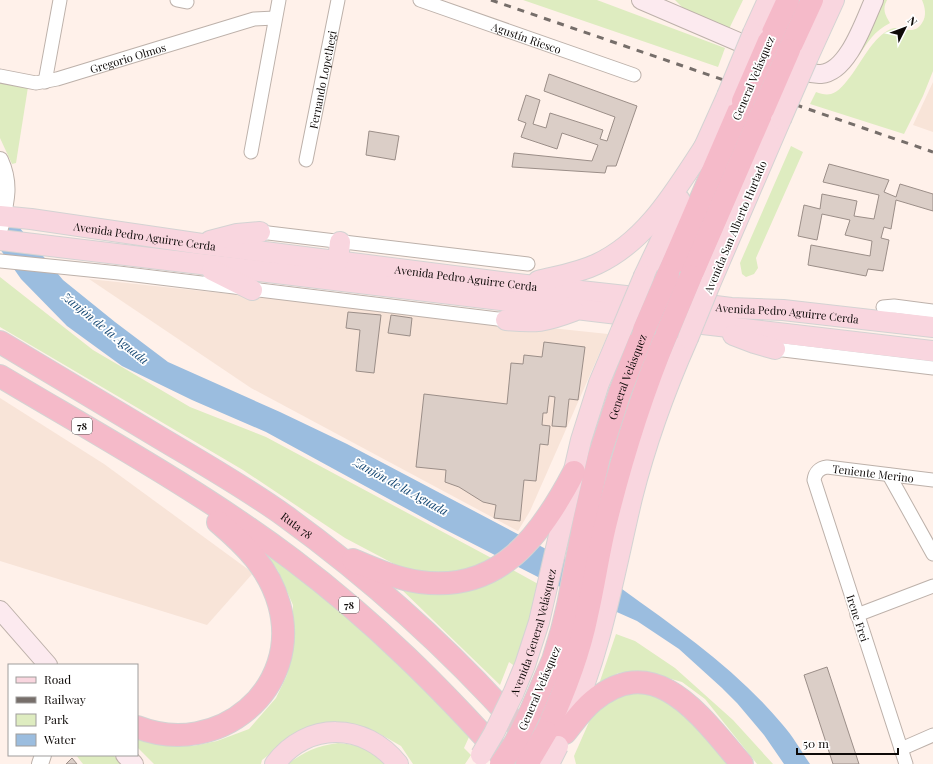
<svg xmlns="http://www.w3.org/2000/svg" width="933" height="764" viewBox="0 0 933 764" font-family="'Playfair Display',serif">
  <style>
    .built { fill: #f8e4d8 }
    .green { fill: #deecc0 }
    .water { fill: #9bbddf }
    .building { fill: #dbcec7; stroke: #9b8e88 }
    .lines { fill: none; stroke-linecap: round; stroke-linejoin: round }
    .minor-casing { stroke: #bdb1aa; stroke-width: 15 }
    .tertiary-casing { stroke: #bdb1aa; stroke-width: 18 }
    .secondary-casing { stroke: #bdb1aa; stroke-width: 20 }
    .primary-casing { stroke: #d4d3d3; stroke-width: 22 }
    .motorway-casing { stroke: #d4d3d3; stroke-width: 24 }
    .minor { stroke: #fff; stroke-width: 13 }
    .tertiary { stroke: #fff; stroke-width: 16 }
    .secondary { stroke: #fceaef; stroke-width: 18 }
    .primary { stroke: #f9d6df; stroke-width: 20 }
    .motorway { stroke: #f5bac9; stroke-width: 22 }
    .rail { stroke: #766e6a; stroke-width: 3; stroke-dasharray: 7 7; stroke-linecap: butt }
    .primary-bridge-casing { stroke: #d4d3d3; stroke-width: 22; stroke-linecap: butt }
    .motorway-bridge-casing { stroke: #d4d3d3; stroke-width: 24; stroke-linecap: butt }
    .primary-bridge { stroke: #f9d6df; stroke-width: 20 }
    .motorway-bridge { stroke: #f5bac9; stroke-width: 22 }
    .labels { text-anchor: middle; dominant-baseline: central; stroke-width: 3.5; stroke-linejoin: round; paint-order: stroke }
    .shield { fill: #fff; stroke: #565452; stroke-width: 1 }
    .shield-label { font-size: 10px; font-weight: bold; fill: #0e0a08 }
    .street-label { font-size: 11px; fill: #0e0a08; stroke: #fff }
    .water-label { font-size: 12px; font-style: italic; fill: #154874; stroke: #fff }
  </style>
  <rect width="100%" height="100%" fill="#fff1ea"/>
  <!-- built -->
  <g class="built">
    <polygon points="933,82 933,132 913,125"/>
    <polygon points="89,279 608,334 530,511 518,531 251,388"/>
    <polygon points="0,398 104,464 253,573 207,625 0,561"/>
  </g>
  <!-- green -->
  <g class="green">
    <polygon points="523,0 597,0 725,48 718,67"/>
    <polygon points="675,0 743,0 728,31 686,11"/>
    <path d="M884 0H887C882 9 885 15 890 23 874 31 867 43 858 57Z"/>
    <path d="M922 0H933V71L923 96 904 134 810 104 816 92C821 94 826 95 831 94 845 91 862 57 872 45 877 39 885 30 894 28 902 27 914 36 922 23 927 16 925 7 922 0Z"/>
    <polygon points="0,80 28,87 16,163 12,164 0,138"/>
    <polygon points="791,146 803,152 756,258 758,268 754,274 746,277 742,274 740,263"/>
    <polygon points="0,277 93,350 190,407 266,437 497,561 460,576 433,577 398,566 345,538 243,470 0,327"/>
    <polygon points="259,544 333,600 418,678 469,737 464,748 471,755 465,764 413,764 401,746 380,734 342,722 310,726 284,743 262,760 261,764 154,764 137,747 137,734 193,746 217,741 249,729 276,698 287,675 293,640 293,605 278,571"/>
    <polygon points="511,569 540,585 516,667 509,662 500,685 398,586"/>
    <polygon points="616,634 635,641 675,668 733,720 773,764 757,764 705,699 682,682 642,671 618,673 599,684"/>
    <polygon points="637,692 662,693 732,764 576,764 574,756 593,713 607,701"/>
    <path d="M338 743C364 745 368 750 388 764H288C305 751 317 746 338 743Z"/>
    <polygon points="76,755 113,755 123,764 83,764"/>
  </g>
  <!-- water -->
  <path class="water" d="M0 201 19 227 63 280 115 322 168 362 280 412 347 444 622 589C679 630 737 670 782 724 793 736 801 751 810 764H784L764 735 737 703 722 688 679 649 637 621 538 577 442 528 266 432 192 400 122 366 67 326 21 279 0 249Z"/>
  <!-- building -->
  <g class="building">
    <polygon points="549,74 637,106 616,166 607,166 605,173 512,167 514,153 592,161 598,145 562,133 557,149 521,137 526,123 518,120 526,95 540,100 533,124 546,128 550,113 603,130 600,139 607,141 615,117 544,91"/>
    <polygon points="369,131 399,136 395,160 366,155"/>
    <polygon points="829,164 889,180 884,192 896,197 900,184 933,194 933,211 896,200 891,229 884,227 881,238 889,240 883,271 868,269 866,276 808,265 811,245 870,256 872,241 845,235 850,220 822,214 817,240 798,236 804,205 820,209 822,194 857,201 854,216 874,219 879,195 823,182"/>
    <polygon points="348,312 381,315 374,373 356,371 360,330 346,328"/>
    <polygon points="391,315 412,318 410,336 388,333"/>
    <polygon points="544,342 585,347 578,400 569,399 566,427 552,426 555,397 549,396 547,413 543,413 542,425 550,426 548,445 540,444 536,481 524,480 520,521 494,518 496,505 483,502 459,487 445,482 446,470 416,467 424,394 507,404 511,363 523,364 524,355 542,357"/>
    <polygon points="827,667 859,764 833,764 804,675"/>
    <polygon points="72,758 77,764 66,764"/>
  </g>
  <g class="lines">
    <!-- minor casing -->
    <g class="minor-casing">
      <g id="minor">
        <polyline points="177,0 187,2"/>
        <path id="s1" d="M420 0 634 75"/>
        <path id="s2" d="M0 76 36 83 57 79 254 19 275 18"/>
        <polyline points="45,82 60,0"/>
        <polyline points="251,152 279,0"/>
        <path id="s3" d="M306 160 338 0"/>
        <polyline points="260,232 528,264"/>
        <polyline points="0,261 119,273 506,320"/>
        <polyline points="883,307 894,306 933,311"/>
        <polyline points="775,349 933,368"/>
        <polyline points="889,475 933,554"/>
        <polyline points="857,615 933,586"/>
        <polyline points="901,749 933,735"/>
        <path id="s4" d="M906 764 814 480C815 472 820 468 827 467L933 480"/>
      </g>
    </g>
    <!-- tertiary casing -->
    <g class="tertiary-casing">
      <g id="tertiary">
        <path d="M0 160C11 184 6 202 0 228"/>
        <polyline points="40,764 43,755"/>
      </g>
    </g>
    <!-- secondary casing -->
    <g class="secondary-casing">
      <g id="secondary">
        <polyline points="641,0 762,52"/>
        <path d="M789 63C799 68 810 75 821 74 848 72 864 22 874 0"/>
        <polyline points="0,610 48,665"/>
        <polyline points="125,755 134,764"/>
      </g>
    </g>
    <!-- primary casing -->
    <g class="primary-casing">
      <g id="primary">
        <polyline points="753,33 768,0"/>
        <polyline points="808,57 834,0"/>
        <polyline points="700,156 727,96"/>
        <path id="s5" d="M0 216 31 219 202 244 526 285 653 299"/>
        <polyline points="0,240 643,317"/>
        <polyline points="210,241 237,234 260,232"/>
        <polyline points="338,261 340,242"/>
        <polyline points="212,270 252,290"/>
        <polyline points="644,276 680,200"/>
        <path d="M538 281C558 276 578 273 597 264 648 240 676 189 706 144"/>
        <polyline points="710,284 781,119"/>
        <path id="s6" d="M684 302 731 308 783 310 933 327"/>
        <path d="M506 320C536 323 545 322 574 311"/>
        <polyline points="677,321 933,351"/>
        <polyline points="733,335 754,343 775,349"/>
        <path id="s7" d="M513 694 525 665 539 622 581 440 599 383 621 331"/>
        <path d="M568 725C601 653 614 574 632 498 646 442 665 390 688 338"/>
        <path d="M275 764C307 721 365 722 398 764"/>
      </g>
    </g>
    <!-- motorway casing -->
    <g class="motorway-casing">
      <g id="motorway">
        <polyline points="769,41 788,0"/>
        <polyline points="789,50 812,0"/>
        <polyline points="668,275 743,101"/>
        <polyline points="691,276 763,110"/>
        <path id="s8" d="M0 342C54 374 108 407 162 439 204 464 246 488 285 516 376 582 460 659 533 743"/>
        <path d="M0 376C99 435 201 491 293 560 374 621 442 689 509 764"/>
        <path d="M353 560C374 569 397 579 420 582 500 593 541 535 574 472"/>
        <path id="s9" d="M530 713 553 660 562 630 568 605 585 518 599 457 620 392 644 330"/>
        <path d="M137 727C218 759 303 689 279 604 269 568 245 545 218 522"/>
        <path d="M546 732C563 695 579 655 587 615 594 585 598 555 605 526 621 460 641 396 667 333"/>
        <path d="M565 733C574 722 582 710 593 701 657 648 703 720 742 764"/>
      </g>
    </g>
    <!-- minor -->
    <use href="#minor" class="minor"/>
    <!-- tertiary -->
    <use href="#tertiary" class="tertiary"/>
    <!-- secondary -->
    <use href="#secondary" class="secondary"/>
    <!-- primary -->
    <use href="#primary" class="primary"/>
    <!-- motorway -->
    <use href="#motorway" class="motorway"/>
    <!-- rail -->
    <polyline class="rail" points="491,0 933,152"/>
    <!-- primary-bridge casing -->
    <g class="primary-bridge-casing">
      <g id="primary-bridge">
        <polyline points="727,96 753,33"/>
        <polyline points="781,119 808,57"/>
        <polyline points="621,331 644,276"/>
        <polyline points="688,338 710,284"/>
        <polyline points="481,755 494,733 513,694"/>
        <polyline points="549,764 558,746"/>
      </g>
    </g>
    <!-- motorway-bridge casing -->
    <g class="motorway-bridge-casing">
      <g id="motorway-bridge">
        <polyline points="743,101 769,41"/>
        <polyline points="763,110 789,50"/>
        <polyline points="644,330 668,275"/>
        <polyline points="667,333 691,276"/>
        <polyline points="501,764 515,743 530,713"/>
        <polyline points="527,764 546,732"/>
      </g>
    </g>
    <!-- primary-bridge -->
    <use href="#primary-bridge" class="primary-bridge"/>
    <!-- motorway-bridge -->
    <use href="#motorway-bridge" class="motorway-bridge"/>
  </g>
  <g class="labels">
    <!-- shield labels -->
    <g class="shield">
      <rect x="72" y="418" width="20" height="16" rx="3"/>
      <rect x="339" y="597" width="20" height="16" rx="3"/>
    </g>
    <g class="shield-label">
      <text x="82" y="426">78</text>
      <text x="349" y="605">78</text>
    </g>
    <!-- street labels -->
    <g class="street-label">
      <text stroke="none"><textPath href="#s1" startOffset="113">Agustín Riesco</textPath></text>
      <text stroke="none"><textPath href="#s2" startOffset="132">Gregorio Olmos</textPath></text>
      <text transform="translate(753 78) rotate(-67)">General Velásquez</text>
      <text stroke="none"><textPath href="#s3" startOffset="82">Fernando Lopethegi</textPath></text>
      <text transform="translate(735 227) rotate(-67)">Avenida San Alberto Hurtado</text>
      <text stroke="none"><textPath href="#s5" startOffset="146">Avenida Pedro Aguirre Cerda</textPath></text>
      <text stroke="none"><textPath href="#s5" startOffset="470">Avenida Pedro Aguirre Cerda</textPath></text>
      <text stroke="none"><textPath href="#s6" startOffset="104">Avenida Pedro Aguirre Cerda</textPath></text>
      <text stroke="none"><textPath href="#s9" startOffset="351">General Velásquez</textPath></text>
      <text stroke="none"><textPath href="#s4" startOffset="365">Teniente Merino</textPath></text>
      <text stroke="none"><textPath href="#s8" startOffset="349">Ruta 78</textPath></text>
      <text transform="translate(858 618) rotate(72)">Irene Frei</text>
      <text stroke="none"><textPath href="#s7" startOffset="65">Avenida General Velásquez</textPath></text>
      <text transform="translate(539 688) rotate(-67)">General Velásquez</text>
    </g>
    <!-- water labels -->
    <g class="water-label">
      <text transform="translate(106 328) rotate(39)">Zanjón de la Aguada</text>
      <text transform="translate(401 486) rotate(29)">Zanjón de la Aguada</text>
    </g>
  </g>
  <!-- legend -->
  <rect x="8" y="664" width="130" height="92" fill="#ffffff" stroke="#9f9d9c"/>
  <rect x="16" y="677" width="20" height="6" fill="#f9d6df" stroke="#9f9d9c"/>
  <text x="44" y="684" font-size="12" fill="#0e0a08">Road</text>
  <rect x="16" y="697" width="20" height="6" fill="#766e6a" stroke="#9f9d9c"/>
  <text x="44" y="704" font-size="12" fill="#0e0a08">Railway</text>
  <rect x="16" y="714" width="20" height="12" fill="#deecc0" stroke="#9f9d9c"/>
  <text x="44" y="724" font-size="12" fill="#0e0a08">Park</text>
  <rect x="16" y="734" width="20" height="12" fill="#9bbddf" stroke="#9f9d9c"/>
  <text x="44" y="744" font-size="12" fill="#0e0a08">Water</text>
  <!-- north arrow -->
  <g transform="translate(905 28) rotate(48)" stroke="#ffffff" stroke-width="3" paint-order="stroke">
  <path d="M0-3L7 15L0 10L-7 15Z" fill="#0e0a08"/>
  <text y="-6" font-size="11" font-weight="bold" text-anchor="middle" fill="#0e0a08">N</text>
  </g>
  <!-- scale -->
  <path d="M797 748v6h101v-6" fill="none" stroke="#0e0a08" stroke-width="2"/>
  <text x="803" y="748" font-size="12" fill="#0e0a08" stroke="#ffffff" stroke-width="3" paint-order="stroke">50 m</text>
</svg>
